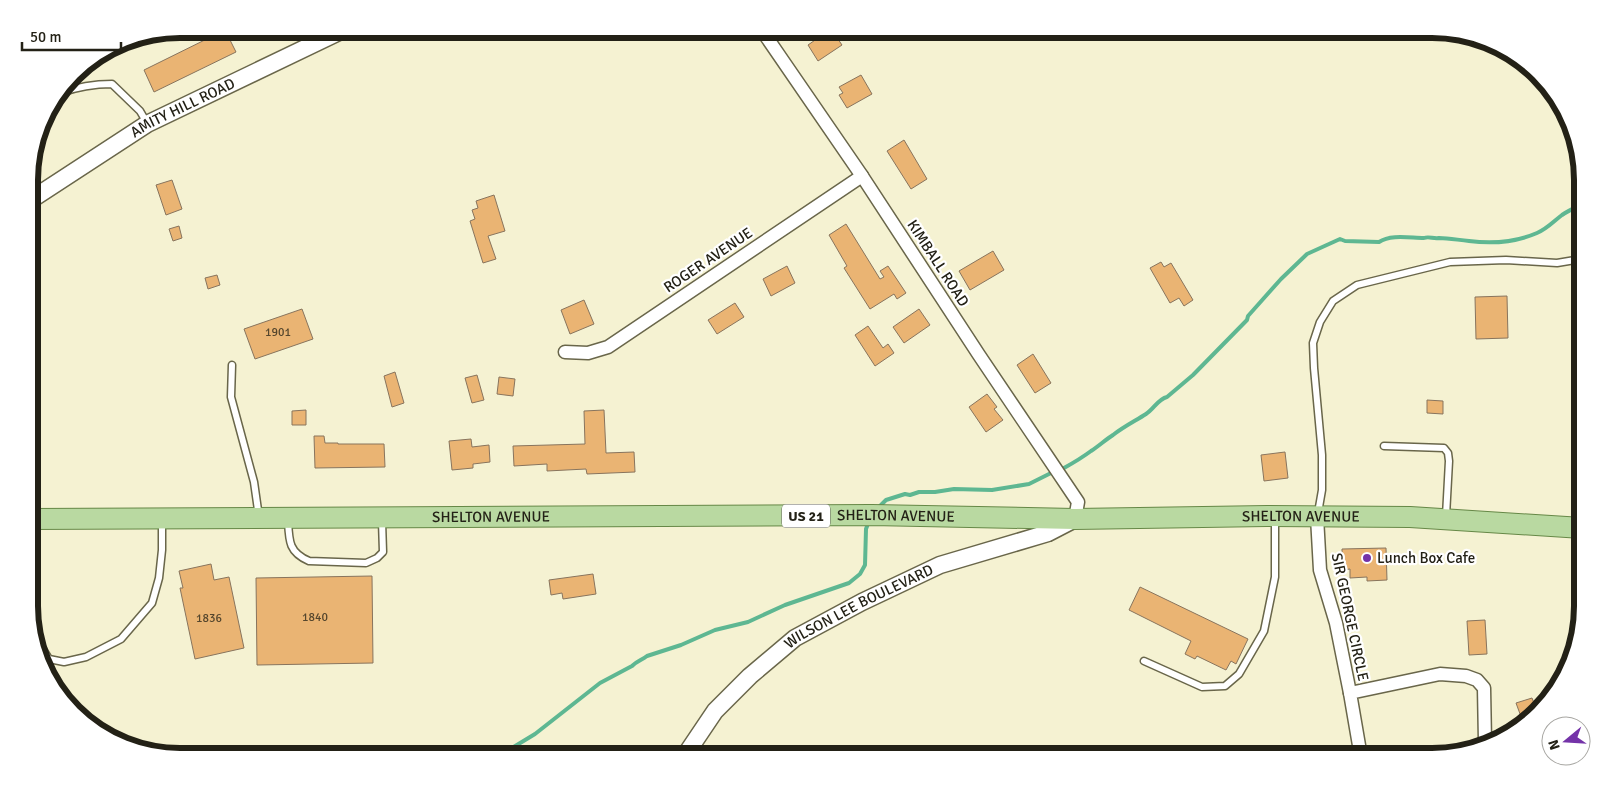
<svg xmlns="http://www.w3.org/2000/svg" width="1611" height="786" viewBox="0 0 1611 786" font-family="Signika,sans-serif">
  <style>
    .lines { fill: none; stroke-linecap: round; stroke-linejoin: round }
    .stream { stroke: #5eb792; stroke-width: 4 }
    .building { fill: #eab473; stroke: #88745d }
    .service-casing { stroke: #69664a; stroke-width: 9 }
    .minor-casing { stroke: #69664a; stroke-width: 15 }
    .tertiary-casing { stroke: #69664a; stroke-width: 19 }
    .primary-casing { stroke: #668847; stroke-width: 22 }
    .service { stroke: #fff; stroke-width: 6 }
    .minor { stroke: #fff; stroke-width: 12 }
    .tertiary { stroke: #fff; stroke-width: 16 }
    .primary { stroke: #b9d9a1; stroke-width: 20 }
    .poi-dot { fill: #7433a8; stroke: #fff; stroke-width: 2 }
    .labels { text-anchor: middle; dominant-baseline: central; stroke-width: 4.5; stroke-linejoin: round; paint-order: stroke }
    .number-label { font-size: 12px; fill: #55462d }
    .shield { fill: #fff; stroke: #65645c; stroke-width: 1 }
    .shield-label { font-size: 14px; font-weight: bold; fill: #232116 }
    .street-label { font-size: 15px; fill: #232116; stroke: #fff }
    .poi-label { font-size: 15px; fill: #232116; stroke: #fff; text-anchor: start }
    .rim { fill: none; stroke: #232116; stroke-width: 6 }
  </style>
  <rect width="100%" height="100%" fill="#f5f2d2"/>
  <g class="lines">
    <!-- stream -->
    <g class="stream">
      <path d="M878 508 886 500 905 494 910 495 919 492H935L954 489 992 490 1029 484 1061 468H1064C1073 463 1083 457 1091 451 1099 446 1105 440 1113 435 1123 427 1135 421 1146 414 1154 409 1158 399 1167 397L1193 375 1247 320 1248 316 1281 279 1307 254 1340 239 1345 241 1379 242C1391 234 1410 238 1424 238 1429 236 1433 239 1439 238 1449 238 1458 240 1469 241 1492 244 1516 242 1537 233 1547 229 1554 221 1562 215 1569 210 1575 209 1581 202"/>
      <path d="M497 757 535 734 600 683 632 666C637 661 642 660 647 656L681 645 715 630 748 622 785 605 849 583 860 574 865 565 866 529 869 521"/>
    </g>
  </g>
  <!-- building -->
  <g class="building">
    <polygon points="831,29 842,45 818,61 808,45"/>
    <polygon points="225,30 236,52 154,92 144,70"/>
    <polygon points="861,75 872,94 847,108 839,95 843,93 839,87"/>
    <polygon points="904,140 927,179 911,189 887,151"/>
    <polygon points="172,180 182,209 166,215 156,185"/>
    <polygon points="494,195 505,231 488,236 496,259 483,263 470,221 475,219 472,210 478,208 476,201"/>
    <polygon points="846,224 880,279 884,277 880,271 888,266 906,293 897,299 894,294 870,309 844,268 847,266 829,235"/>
    <polygon points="179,226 182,238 173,241 169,229"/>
    <polygon points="993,251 1004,270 970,290 959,271"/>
    <polygon points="1161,262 1164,267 1171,263 1193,300 1184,306 1179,298 1170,303 1150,268"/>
    <polygon points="787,266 795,283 771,296 763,279"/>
    <polygon points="217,275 220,285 208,289 205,278"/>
    <polygon points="1507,296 1508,338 1476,339 1475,297"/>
    <polygon points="584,300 594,324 570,334 561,310"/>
    <polygon points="735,303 744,317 717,334 708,320"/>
    <polygon points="302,309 313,339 255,359 244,329"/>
    <polygon points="919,309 930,325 904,343 893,327"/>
    <polygon points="868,326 883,348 888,344 894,353 875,366 855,335"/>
    <polygon points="1033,354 1051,383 1035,393 1017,365"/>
    <polygon points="395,372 404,403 392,407 384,376"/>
    <polygon points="477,375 484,400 472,403 465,378"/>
    <polygon points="499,377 515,379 513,396 497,394"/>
    <polygon points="987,394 997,407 994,409 1003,420 986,432 969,407"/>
    <polygon points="1427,400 1443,401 1443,414 1427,413"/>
    <polygon points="306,410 306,425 292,425 292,411"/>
    <polygon points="604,410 606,453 634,452 635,472 587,474 586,469 547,471 547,464 514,466 513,446 585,444 584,411"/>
    <polygon points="314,436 324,436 325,443 338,443 338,444 384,444 385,467 315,468"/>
    <polygon points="471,439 472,447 489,445 490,462 473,464 473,468 452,470 449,441"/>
    <polygon points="1285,452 1288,478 1264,481 1261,455"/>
    <polygon points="1386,548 1387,580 1367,581 1367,577 1350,578 1350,569 1342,570 1342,549"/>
    <polygon points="211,564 214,580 229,577 244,648 195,659 180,588 183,588 179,571"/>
    <polygon points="593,574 596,594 563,599 562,593 551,595 549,580"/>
    <polygon points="372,576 373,663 257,665 256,578"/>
    <polygon points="1140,587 1248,639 1236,664 1231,661 1226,670 1197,656 1195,659 1185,654 1191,641 1129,610"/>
    <polygon points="1485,620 1487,654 1469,655 1467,621"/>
    <polygon points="1532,698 1536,708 1523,722 1516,703"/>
  </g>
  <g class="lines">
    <!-- service casing -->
    <g class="service-casing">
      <g id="service">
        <path d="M60 93C77 87 94 84 112 84L140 111 147 123"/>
        <polyline points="232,365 231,397 254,482 259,517"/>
        <polyline points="1384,446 1444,448 1448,453 1449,461 1446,516"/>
        <polyline points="1318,513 1322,490 1322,455 1314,368 1313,343 1320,322 1333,301 1357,285 1450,262 1506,260 1557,263 1581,259"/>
        <path d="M288 519C289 540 288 552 309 561L366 563 377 558 383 552 382 521"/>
        <polyline points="30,615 38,641 49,659 64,662 86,657 121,639 152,603 159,578 162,550 162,521"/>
        <polyline points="1144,661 1202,687 1225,686 1239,674 1264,631 1275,577 1275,517"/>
      </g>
    </g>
    <!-- minor casing -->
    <g class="minor-casing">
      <g id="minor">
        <polyline points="761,29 862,176 979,355 1078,502 1075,519"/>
        <polyline points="565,352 588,353 608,347 862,176"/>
        <polyline points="1317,517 1320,570 1336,623 1350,693"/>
        <polyline points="1361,757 1350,693 1440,674 1466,676 1477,680 1484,688 1485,742"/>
      </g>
    </g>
    <!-- tertiary casing -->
    <g class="tertiary-casing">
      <g id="tertiary">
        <path id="s1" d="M29 201 147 124 345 29"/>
        <path id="s2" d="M684 757 715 711 750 676 795 638 862 602 940 565 1048 533 1075 519"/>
      </g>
    </g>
    <!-- primary casing -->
    <g class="primary-casing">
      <g id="primary">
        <path id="s3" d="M30 519 872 515 1075 519 1267 516 1410 517 1582 528"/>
      </g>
    </g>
    <!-- service -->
    <use href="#service" class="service"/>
    <!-- minor -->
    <use href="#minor" class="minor"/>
    <!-- tertiary -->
    <use href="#tertiary" class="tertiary"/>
    <!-- primary -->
    <use href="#primary" class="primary"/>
  </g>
  <!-- markers -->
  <circle class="poi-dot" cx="1367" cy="558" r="5"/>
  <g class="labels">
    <!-- number labels -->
    <g class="number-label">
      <text x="278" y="332">1901</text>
      <text x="315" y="617">1840</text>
      <text x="209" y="618">1836</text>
    </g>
    <!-- shield labels -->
    <rect class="shield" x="782" y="504.5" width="48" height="23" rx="4"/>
    <g class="shield-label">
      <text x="806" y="516">US 21</text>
    </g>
    <!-- street labels -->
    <g class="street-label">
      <text stroke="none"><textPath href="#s1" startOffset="180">AMITY HILL ROAD</textPath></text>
      <text transform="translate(708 260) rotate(-34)">ROGER AVENUE</text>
      <text transform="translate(938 263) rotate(57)">KIMBALL ROAD</text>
      <text stroke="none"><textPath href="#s3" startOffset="866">SHELTON AVENUE</textPath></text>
      <text stroke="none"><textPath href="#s3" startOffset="461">SHELTON AVENUE</textPath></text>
      <text stroke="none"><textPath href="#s3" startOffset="1271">SHELTON AVENUE</textPath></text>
      <text stroke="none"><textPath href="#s2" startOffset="235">WILSON LEE BOULEVARD</textPath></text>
      <text transform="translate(1350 617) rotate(78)">SIR GEORGE CIRCLE</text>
    </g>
    <!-- poi labels -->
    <g class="poi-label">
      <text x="1377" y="558">Lunch Box Cafe</text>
    </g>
  </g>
  <!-- crop -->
  <path d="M0 0H1611V786H0ZM180 38H1432A142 142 0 0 1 1574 180V606A142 142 0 0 1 1432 748H180A142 142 0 0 1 38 606V180A142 142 0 0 1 180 38Z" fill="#fff" fill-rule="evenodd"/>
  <path class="rim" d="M180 38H1432A142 142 0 0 1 1574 180V606A142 142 0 0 1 1432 748H180A142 142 0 0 1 38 606V180A142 142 0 0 1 180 38Z"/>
  <!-- north arrow -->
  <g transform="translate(1566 741) rotate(252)"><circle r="24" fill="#ffffff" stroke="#a7a6a2"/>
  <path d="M0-4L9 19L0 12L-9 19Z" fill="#7433a8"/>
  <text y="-8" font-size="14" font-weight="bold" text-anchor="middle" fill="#232116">N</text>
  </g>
  <!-- scale -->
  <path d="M22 42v8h99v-8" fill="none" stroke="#232116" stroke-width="2.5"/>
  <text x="30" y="42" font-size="15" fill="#232116" stroke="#ffffff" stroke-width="4" paint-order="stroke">50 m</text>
</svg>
